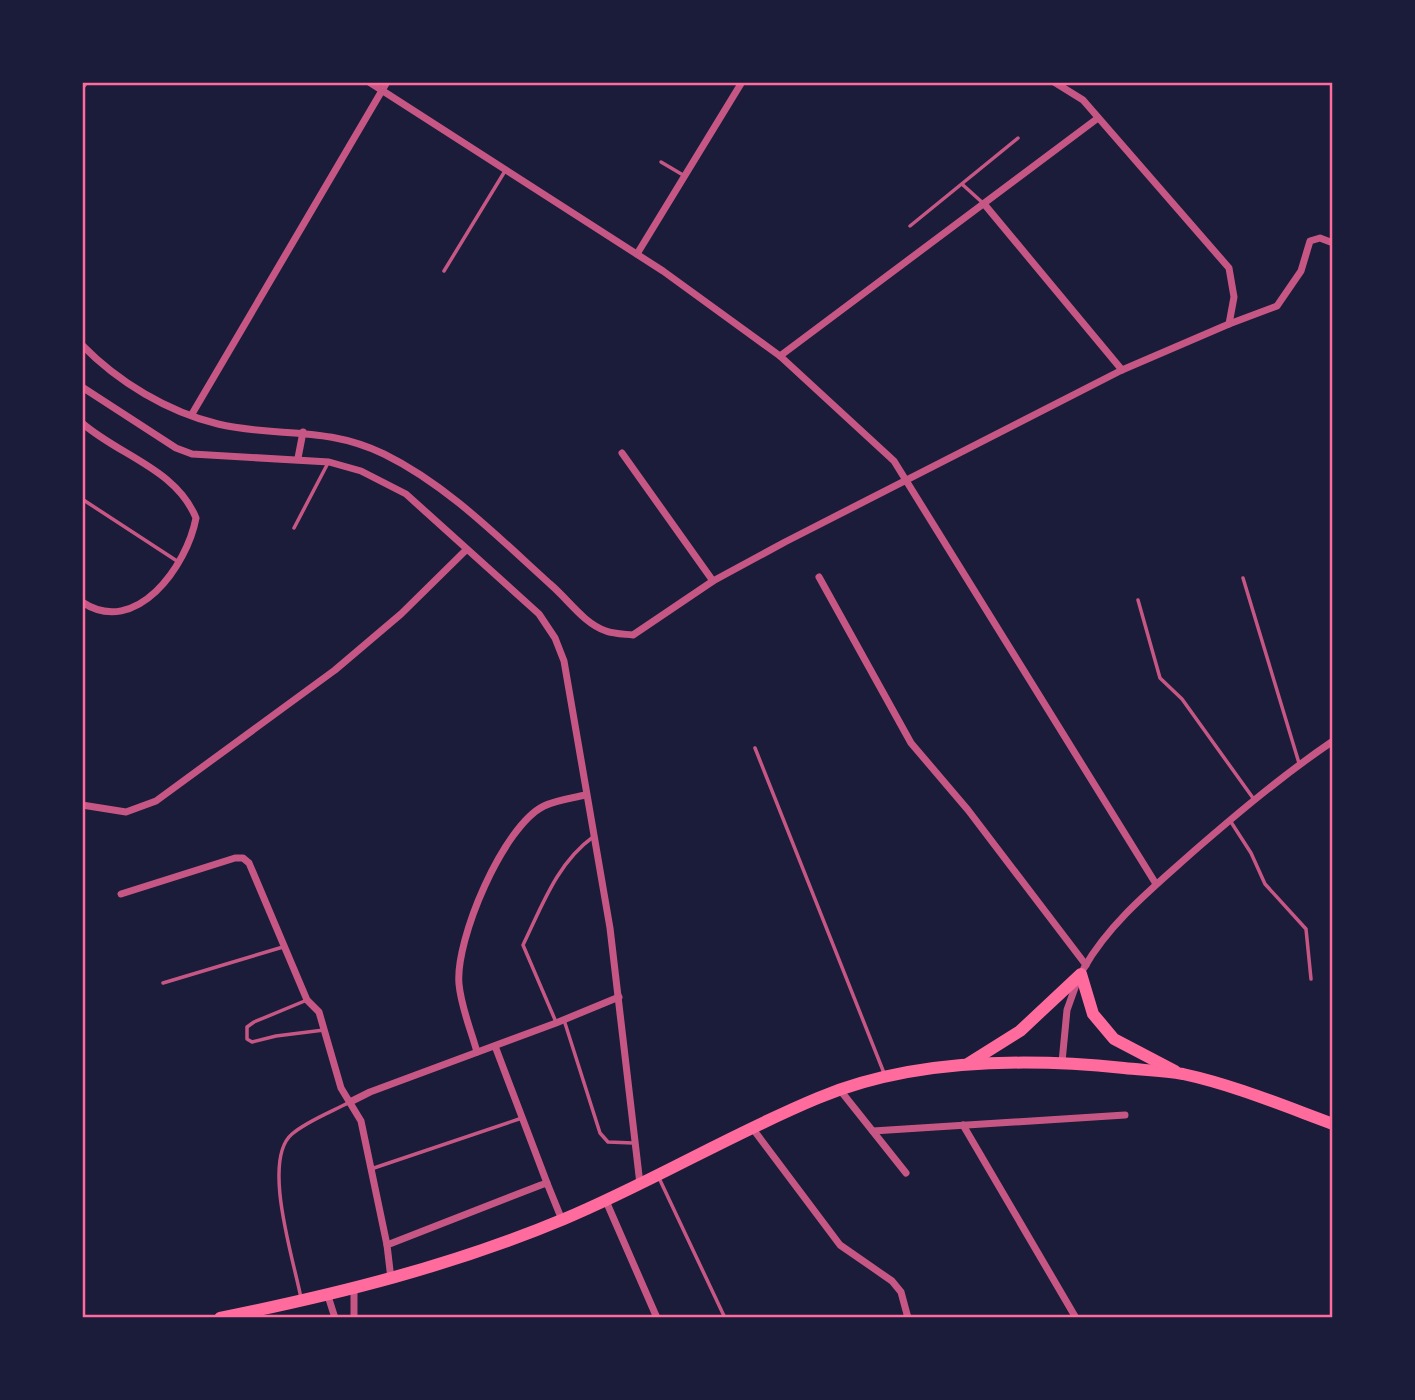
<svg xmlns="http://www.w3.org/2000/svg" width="1415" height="1400" viewBox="0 0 1415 1400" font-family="Lato,sans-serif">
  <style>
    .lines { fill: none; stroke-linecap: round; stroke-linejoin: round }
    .service { stroke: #c65784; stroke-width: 3.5 }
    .minor { stroke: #c65784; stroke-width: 7 }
    .primary { stroke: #ff6b9d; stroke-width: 12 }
    .neatline { fill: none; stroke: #ff6b9d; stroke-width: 2.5 }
  </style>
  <rect width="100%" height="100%" fill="#1b1b3a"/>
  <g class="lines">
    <!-- service -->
    <g class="service">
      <polyline points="661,162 683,175"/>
      <polyline points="963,185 984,204"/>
      <polyline points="910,226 1018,138"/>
      <polyline points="444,271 505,171"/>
      <polyline points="82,499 177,561"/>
      <polyline points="294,528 328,463"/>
      <polyline points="1243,578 1299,763"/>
      <polyline points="1138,600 1160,678 1182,699 1253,798"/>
      <polyline points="755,748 884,1073"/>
      <polyline points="1231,822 1251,853 1265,884 1306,929 1311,979"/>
      <polyline points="163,983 283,947"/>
      <polyline points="307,1000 254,1022 247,1027 247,1039 252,1042 276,1036 324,1030"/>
      <polyline points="564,1020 600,1133 608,1142 633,1143"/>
      <path d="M556 1022 523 945C542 906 557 863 593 837"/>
      <polyline points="371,1169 522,1118"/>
      <polyline points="659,1178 725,1318"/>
      <path d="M301 1298C294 1261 261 1160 292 1134 307 1121 331 1112 350 1102"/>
    </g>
    <!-- minor -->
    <g class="minor">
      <polyline points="369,82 663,271 780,356 894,461 1156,884"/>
      <polyline points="82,86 85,82"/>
      <polyline points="985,205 1122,370"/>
      <polyline points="637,254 742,82"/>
      <polyline points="1229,324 1277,306 1301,271 1310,241 1320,238 1333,243"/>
      <path d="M82 345C118 382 168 412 218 424 277 438 324 425 384 454 447 485 498 537 550 584 568 599 583 623 606 631 614 634 624 634 633 635L713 581 785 542 1122 370 1229 324 1234 297 1229 268 1083 100 1054 82"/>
      <polyline points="780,356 1098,118"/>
      <polyline points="82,387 176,448 192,454 329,462 361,471 406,494 539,614 555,638 564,661 610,928 640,1184"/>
      <polyline points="192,414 387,82"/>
      <path d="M82 423C120 456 176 469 196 518 187 566 136 638 82 602"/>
      <polyline points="622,453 713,581"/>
      <polyline points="298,458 303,432"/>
      <polyline points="819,577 911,743 968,810 1086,965"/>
      <polyline points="82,805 126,812 156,801 335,670 401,614 466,550"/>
      <polyline points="121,894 235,858 243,858 249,863 307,1000 319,1012 341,1088 361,1121 387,1245"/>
      <path d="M1084 968C1110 922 1155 886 1194 851 1239 812 1283 775 1333 741"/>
      <polyline points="495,1046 547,1183"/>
      <path d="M477 1052C471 1030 461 1007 459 984 455 940 503 826 544 806 556 800 573 798 585 795"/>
      <polyline points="1062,1062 1067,1010 1077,982"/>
      <polyline points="840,1090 906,1173"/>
      <polyline points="350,1102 370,1092 556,1023 619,997"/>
      <polyline points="963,1125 1076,1318"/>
      <polyline points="753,1129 840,1245 892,1281 901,1292 908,1318"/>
      <polyline points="873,1131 1125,1115"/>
      <polyline points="606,1201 657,1318"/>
      <polyline points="391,1279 387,1245 541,1185 547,1183 562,1220"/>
      <polyline points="354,1290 354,1318"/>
      <polyline points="328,1296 335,1318"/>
    </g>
    <!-- primary -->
    <g class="primary">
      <polyline points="969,1063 1020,1031 1081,974 1093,1014 1114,1039 1175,1071"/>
      <path d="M220 1318C338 1294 452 1266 564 1219 650 1183 731 1134 818 1098 911 1059 1026 1058 1124 1068 1143 1070 1164 1071 1183 1074 1234 1085 1284 1106 1333 1124"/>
    </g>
  </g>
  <!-- border -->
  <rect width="1415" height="1400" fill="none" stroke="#1b1b3a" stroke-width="168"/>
  <rect x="84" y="84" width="1247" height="1232" class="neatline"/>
</svg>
